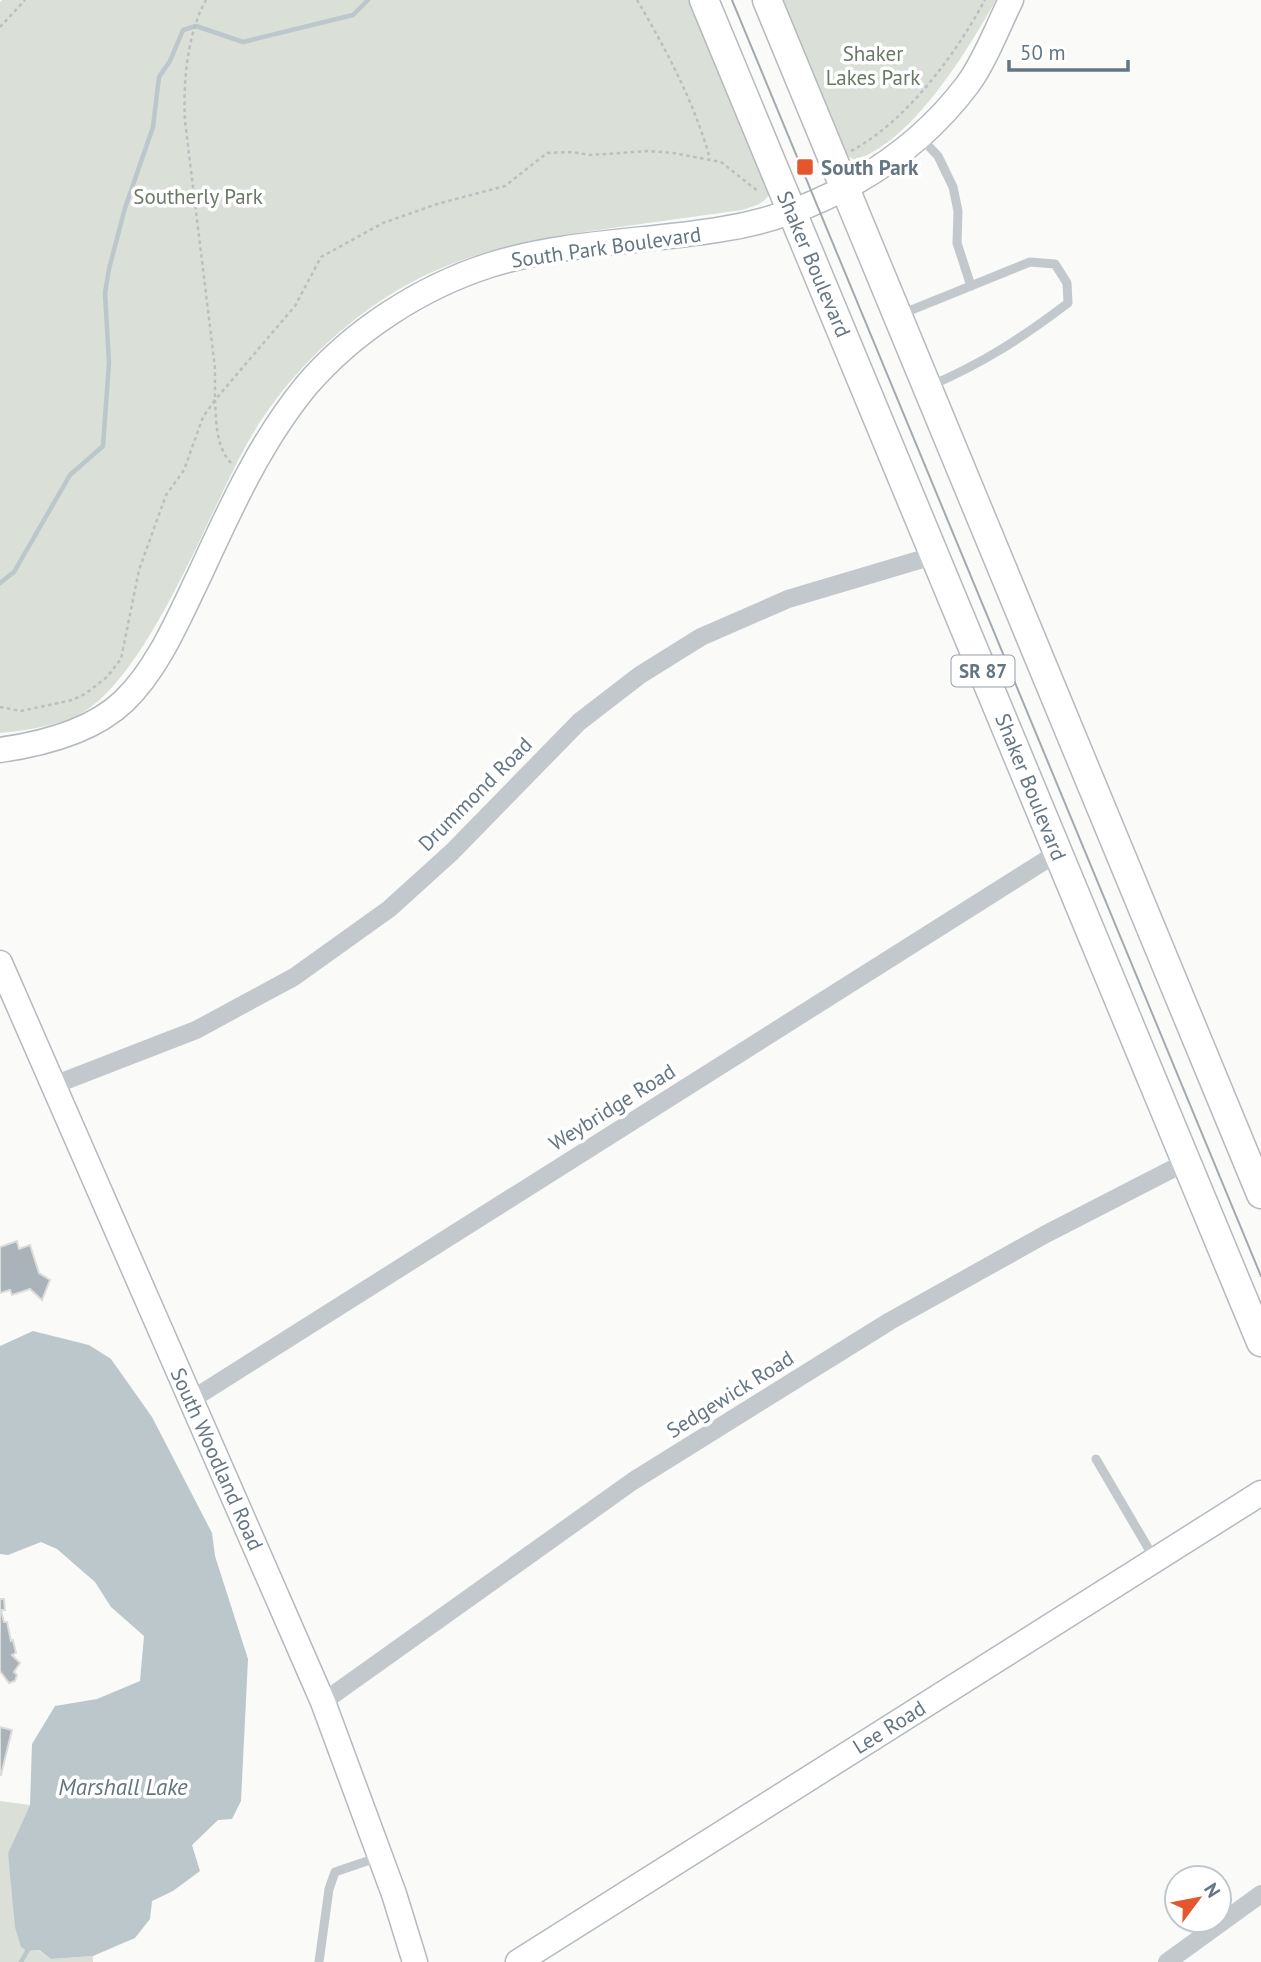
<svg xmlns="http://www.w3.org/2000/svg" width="1261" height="1962" viewBox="0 0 1261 1962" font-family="'PT Sans',sans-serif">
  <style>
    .green { fill: #dadfd7 }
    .water { fill: #bbc7cb }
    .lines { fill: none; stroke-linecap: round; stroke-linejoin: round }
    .stream { stroke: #bbc7cb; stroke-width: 4.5 }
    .building { fill: #aab3b9; stroke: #dcdcda; stroke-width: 2 }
    .secondary-casing { stroke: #b3babf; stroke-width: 27 }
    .primary-casing { stroke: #b5babe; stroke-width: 31 }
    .path { stroke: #bbbfc2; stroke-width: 2.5; stroke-dasharray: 3.5 3.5; stroke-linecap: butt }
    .lane { stroke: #c3c8cc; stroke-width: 9 }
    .street { stroke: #c3c8cc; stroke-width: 18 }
    .secondary { stroke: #fff; stroke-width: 24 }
    .primary { stroke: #fff; stroke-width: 28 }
    .tram { stroke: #a2aab0; stroke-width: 2 }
    .poi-dot { fill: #e4572e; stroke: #fff; stroke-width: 2.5 }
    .labels { text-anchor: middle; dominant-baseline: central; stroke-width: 7; stroke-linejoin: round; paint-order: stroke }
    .shield { fill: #fff; stroke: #939fa8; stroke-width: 2 }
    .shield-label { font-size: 19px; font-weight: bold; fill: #657683 }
    .park-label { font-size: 21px; fill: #687a64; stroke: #fff }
    .poi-label { font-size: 21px; font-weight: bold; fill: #657683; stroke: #fff; text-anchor: start }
    .street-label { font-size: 21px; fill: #657683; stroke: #fff }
    .water-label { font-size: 23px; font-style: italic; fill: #60757c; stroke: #fff }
  </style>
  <rect width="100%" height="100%" fill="#fafaf8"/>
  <!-- green -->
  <g class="green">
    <path d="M2 0H693L771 192C764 204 755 206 742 210 699 216 655 222 612 228 525 240 446 254 373 306 318 345 272 395 241 455 205 523 147 675 82 713 62 725 23 731 0 733V2Z"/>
    <path d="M776 0H996C967 51 913 141 855 160L843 154Z"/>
    <polygon points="0,1801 30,1805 8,1853 27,1951 38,1950 51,1959 93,1956 93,1962 0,1962"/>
  </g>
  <!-- water -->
  <polygon class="water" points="33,1331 89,1345 111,1359 152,1417 212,1533 215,1556 248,1659 241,1801 232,1819 218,1820 192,1845 200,1871 173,1891 152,1901 150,1919 135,1938 93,1956 51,1959 39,1950 27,1951 21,1947 15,1927 8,1853 30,1805 32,1744 55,1706 97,1699 140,1681 144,1636 111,1607 95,1582 57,1549 41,1542 8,1555 0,1554 0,1346"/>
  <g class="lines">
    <!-- stream -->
    <g class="stream">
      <polyline points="0,583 14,572 70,475 103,446 109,363 105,293 109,269 125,208 153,127 159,77 170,61 183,30 196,26 243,42 353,15 368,0"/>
      <polyline points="21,1962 29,1948"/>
    </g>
  </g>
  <!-- building -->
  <g class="building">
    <polygon points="17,1241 19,1249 30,1245 39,1273 50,1280 42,1300 30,1289 12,1295 10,1290 0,1293 0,1247"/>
    <polygon points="0,1599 4,1599 5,1610 1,1610 4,1622 7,1622 11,1641 13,1640 16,1653 12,1655 20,1663 14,1672 17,1675 15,1681 9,1683 0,1671"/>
    <polygon points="0,1727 12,1730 1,1775 0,1775"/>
  </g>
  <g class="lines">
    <!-- secondary casing -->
    <g class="secondary-casing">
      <g id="secondary">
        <path d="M0 750C42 744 93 731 124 701 158 669 180 615 200 574 230 509 260 442 306 386 353 331 421 287 490 265 563 242 642 242 717 230 814 216 909 163 968 84 985 61 998 26 1011 0"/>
        <polyline points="0,963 323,1702 394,1894 415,1962"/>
        <polyline points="518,1962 1261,1493"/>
      </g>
    </g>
    <!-- primary casing -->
    <g class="primary-casing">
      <g id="primary">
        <polyline points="704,0 1261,1342"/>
        <polyline points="767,0 1261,1194"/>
      </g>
    </g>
    <!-- path -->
    <g class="path">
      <path d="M637 0C666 49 695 104 710 159"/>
      <polyline points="0,27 25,0"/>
      <path d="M851 151C907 121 955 55 985 0"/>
      <path d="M231 463C216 447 216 421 215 400L295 306 321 257 383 223 437 204 505 186 547 153 572 152 590 155 649 151 673 153 721 162 759 192"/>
      <path d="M0 707 21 711 72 700 85 694 107 677 121 659 139 570 166 495 184 470 203 417 215 400V368L185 121C183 82 187 34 206 0"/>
    </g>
    <!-- lane -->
    <g class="lane">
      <polyline points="920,137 938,156 953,187 958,211 957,243 971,286"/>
      <path d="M899 315 1030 262 1055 264 1067 283 1068 303C1022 338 983 363 930 386"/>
      <polyline points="1096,1459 1154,1558"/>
      <polyline points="319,1962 329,1889 335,1872 379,1857"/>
    </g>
    <!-- street -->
    <g class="street">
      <polyline points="54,1085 196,1030 294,977 389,909 452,852 579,722 640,675 701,637 788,599 936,555"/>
      <polyline points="191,1400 1057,853"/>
      <polyline points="323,1702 633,1481 890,1321 1046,1234 1186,1162"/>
      <polyline points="1167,1962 1261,1894"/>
    </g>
    <!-- secondary -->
    <use href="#secondary" class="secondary"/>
    <!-- primary -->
    <use href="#primary" class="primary"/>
    <!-- tram -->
    <polyline class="tram" points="732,0 1261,1276"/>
  </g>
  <!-- markers -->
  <rect class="poi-dot" x="796" y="158" width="18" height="18" rx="3.5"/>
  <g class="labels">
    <!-- shield labels -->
    <rect class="shield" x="951.5" y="655.5" width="63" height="31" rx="5"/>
    <g class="shield-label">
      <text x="983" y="671">SR 87</text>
    </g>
    <!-- park labels -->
    <g class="park-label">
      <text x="873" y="53">Shaker<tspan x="873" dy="24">Lakes Park</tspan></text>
      <text x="198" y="196">Southerly Park</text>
    </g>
    <!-- poi labels -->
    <g class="poi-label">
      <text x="821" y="167">South Park</text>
    </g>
    <!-- street labels -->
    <g class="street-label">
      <text transform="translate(606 247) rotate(-8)">South Park Boulevard</text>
      <text transform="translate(814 264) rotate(67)">Shaker Boulevard</text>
      <text transform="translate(1031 787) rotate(68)">Shaker Boulevard</text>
      <text transform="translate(475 794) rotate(-45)">Drummond Road</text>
      <text transform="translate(612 1107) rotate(-32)">Weybridge Road</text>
      <text transform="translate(730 1394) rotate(-32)">Sedgewick Road</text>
      <text transform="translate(217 1459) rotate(66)">South Woodland Road</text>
      <text transform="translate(889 1727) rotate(-32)">Lee Road</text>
    </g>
    <!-- water labels -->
    <g class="water-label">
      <text x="123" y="1786">Marshall Lake</text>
    </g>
  </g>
  <!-- north arrow -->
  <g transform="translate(1198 1899) rotate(58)"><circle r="33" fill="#ffffff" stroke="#c1c8cd" stroke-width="2"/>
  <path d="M0-5L12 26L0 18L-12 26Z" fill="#e4572e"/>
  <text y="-10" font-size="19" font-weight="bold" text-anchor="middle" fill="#657683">N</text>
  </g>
  <!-- scale -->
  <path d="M1009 60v10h119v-10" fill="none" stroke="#657683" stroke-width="3.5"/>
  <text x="1020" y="60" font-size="21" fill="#657683" stroke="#ffffff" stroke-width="5" paint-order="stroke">50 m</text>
</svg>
